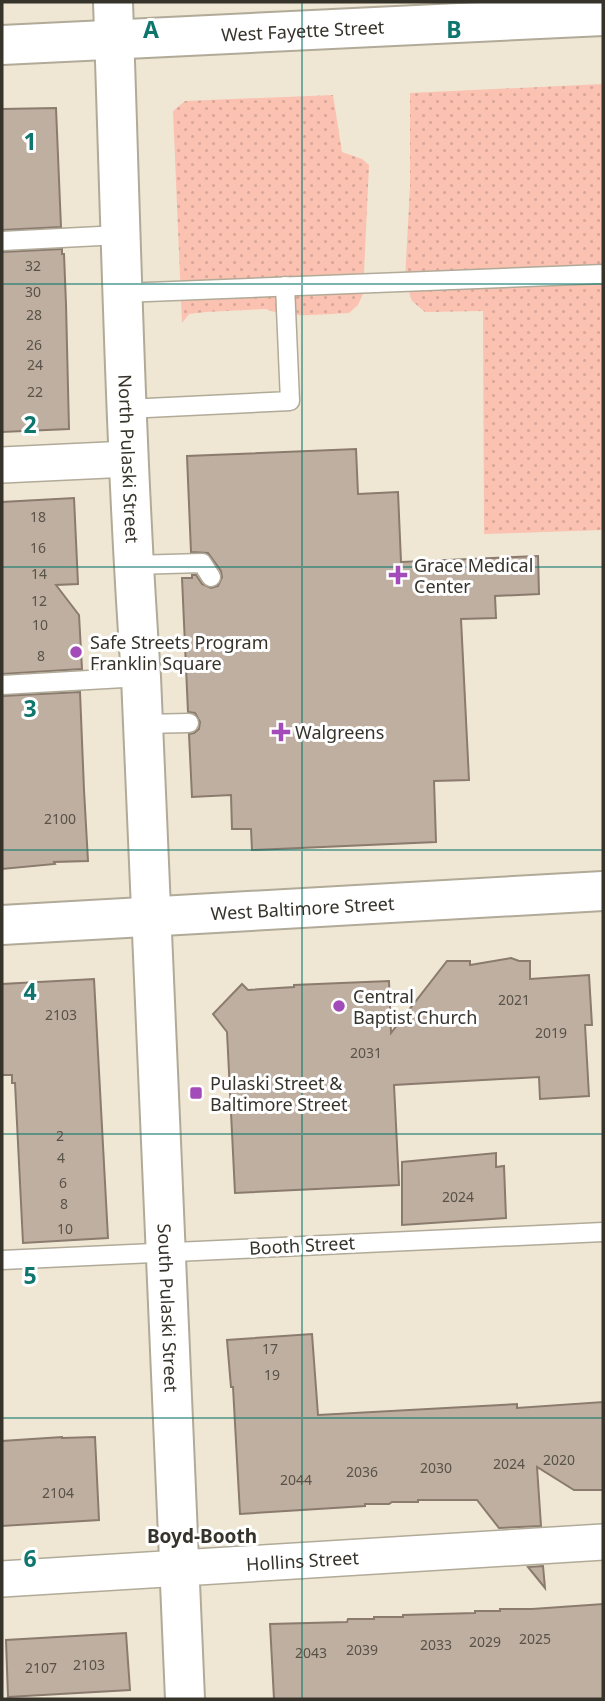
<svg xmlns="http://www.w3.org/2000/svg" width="605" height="1701" viewBox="0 0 605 1701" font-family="'Noto Sans',sans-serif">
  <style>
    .grass { fill: url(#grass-dots) }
    .building { fill: #bfafa1; stroke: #8a7b6e; stroke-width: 2 }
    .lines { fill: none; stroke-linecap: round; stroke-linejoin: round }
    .lane-casing { stroke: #b1aa98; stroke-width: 21 }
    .street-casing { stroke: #b1aa98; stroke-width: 38 }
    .secondary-casing { stroke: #b1aa98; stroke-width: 42 }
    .lane { stroke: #fff; stroke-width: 18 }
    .street { stroke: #fff; stroke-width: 35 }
    .secondary { stroke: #fff; stroke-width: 38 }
    .grid { fill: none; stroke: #0f766e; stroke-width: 2; stroke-opacity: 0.55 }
    .poi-dot { fill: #a34bb8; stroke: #fff; stroke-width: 2.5 }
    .labels { text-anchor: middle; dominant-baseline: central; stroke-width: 6; stroke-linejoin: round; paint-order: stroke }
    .number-label { font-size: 14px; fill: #585248 }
    .street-label { font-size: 18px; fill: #36332b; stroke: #fff }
    .poi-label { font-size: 18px; fill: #36332b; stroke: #fff; text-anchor: start }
    .neighbourhood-label { font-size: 19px; font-weight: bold; fill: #36332b; stroke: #fff }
    .grid-label { font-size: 23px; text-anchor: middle; font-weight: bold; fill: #0f766e; stroke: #fff; stroke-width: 6; stroke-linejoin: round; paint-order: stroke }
  </style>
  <defs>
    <pattern id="grass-dots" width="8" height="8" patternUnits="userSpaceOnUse" patternTransform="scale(1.75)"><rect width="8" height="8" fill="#fbc2b2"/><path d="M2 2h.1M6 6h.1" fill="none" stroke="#d8a799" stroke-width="1.8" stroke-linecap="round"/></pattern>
  </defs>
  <rect width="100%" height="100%" fill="#efe7d4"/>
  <!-- grass -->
  <g class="grass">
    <polygon points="603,84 603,530 484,534 483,311 425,312 412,301 405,280 410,186 410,93"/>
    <path d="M333 95 342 152 362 159 369 165 363 294 358 305 349 313C323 314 290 319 266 309L206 312 189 314 182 323 173 111 185 101Z"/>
  </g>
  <!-- building -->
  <g class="building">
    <polygon points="56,108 61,227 2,230 2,109"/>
    <polygon points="62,249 62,254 64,254 66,304 69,429 2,432 2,252"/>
    <polygon points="356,449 358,494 398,492 401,562 538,556 539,594 495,596 496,618 461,619 469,780 434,781 436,842 252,850 251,829 232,829 231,795 192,797 189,734 194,733 199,729 200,722 195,713 188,712 182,578 192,578 192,575 196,575 202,584 211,588 218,586 222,577 221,571 208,553 191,552 187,456"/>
    <polygon points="74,498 78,584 56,585 79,615 82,669 2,674 2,502"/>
    <polygon points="80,692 84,790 88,861 54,862 55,864 2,869 2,696"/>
    <polygon points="511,958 519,961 530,961 530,979 589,975 592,1025 585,1025 589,1096 540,1099 539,1077 394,1085 399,1185 235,1193 227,1032 213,1014 242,984 248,990 294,987 294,985 389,981 391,1033 447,961 470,961 470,965"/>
    <polygon points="94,979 108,1238 23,1243 15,1083 12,1083 12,1075 2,1075 2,984"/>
    <polygon points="496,1153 496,1167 504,1166 506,1218 402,1225 402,1162"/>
    <polygon points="312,1334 318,1415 517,1404 517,1408 603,1402 603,1490 574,1490 537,1467 541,1526 499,1528 477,1500 418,1500 418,1502 392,1502 389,1504 365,1504 365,1506 240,1514 233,1387 231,1387 227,1340"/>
    <polygon points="62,1437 62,1438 95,1437 99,1520 2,1526 2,1441"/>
    <polygon points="543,1566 545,1588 528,1567"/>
    <polygon points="603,1604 603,1699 274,1699 270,1624 347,1622 348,1619 374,1619 374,1617 403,1617 403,1615 475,1613 475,1611 500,1611 500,1609 532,1609"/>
    <polygon points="126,1633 130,1690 8,1697 6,1640"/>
  </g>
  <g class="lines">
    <!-- lane casing -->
    <g class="lane-casing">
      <g id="lane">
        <polyline points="2,241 120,235"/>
        <polyline points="122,293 603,274"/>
        <polyline points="126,409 290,401 285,286"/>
        <polyline points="133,565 202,563 211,577"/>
        <polyline points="2,685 141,677"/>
        <polyline points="143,724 189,723"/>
        <polyline points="2,1260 603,1232"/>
      </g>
    </g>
    <!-- street casing -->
    <g class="street-casing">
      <g id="street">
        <polyline points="2,465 129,459"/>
        <path id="s1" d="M2 1579 603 1542"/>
      </g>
    </g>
    <!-- secondary casing -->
    <g class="secondary-casing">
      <g id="secondary">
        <path id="s2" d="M113 2C121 227 125 452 141 677L185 1699"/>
        <path id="s3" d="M2 45 603 16"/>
        <path id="s4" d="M2 925 603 891"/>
      </g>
    </g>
    <!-- lane -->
    <use href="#lane" class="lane"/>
    <!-- street -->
    <use href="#street" class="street"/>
    <!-- secondary -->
    <use href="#secondary" class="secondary"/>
  </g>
  <!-- grid -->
  <path class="grid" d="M302 2V1699M2 284H603M2 567H603M2 850H603M2 1134H603M2 1418H603"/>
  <!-- markers -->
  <g class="poi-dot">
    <path d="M394.5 564.5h7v7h7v7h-7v7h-7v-7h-7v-7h7z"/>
    <circle cx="76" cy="652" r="7"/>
    <path d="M277.5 721.5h7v7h7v7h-7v7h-7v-7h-7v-7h7z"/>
    <circle cx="339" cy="1006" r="7"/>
    <rect x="189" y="1086" width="14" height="14" rx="3.5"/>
  </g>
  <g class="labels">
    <!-- number labels -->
    <g class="number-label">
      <text x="33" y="265">32</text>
      <text x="33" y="291">30</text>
      <text x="34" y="314">28</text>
      <text x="34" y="344">26</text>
      <text x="35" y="364">24</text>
      <text x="35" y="391">22</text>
      <text x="38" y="516">18</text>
      <text x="38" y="547">16</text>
      <text x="39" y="573">14</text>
      <text x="39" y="600">12</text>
      <text x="40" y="624">10</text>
      <text x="41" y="655">8</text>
      <text x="60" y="818">2100</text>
      <text x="514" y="999">2021</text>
      <text x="61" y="1014">2103</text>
      <text x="551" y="1032">2019</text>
      <text x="366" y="1052">2031</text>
      <text x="60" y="1135">2</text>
      <text x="61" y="1157">4</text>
      <text x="63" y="1182">6</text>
      <text x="458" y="1196">2024</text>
      <text x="64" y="1203">8</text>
      <text x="65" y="1228">10</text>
      <text x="270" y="1348">17</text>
      <text x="272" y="1374">19</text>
      <text x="559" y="1459">2020</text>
      <text x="509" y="1463">2024</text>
      <text x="436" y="1467">2030</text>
      <text x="362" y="1471">2036</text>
      <text x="296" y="1479">2044</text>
      <text x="58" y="1492">2104</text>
      <text x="535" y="1638">2025</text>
      <text x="485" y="1641">2029</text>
      <text x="436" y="1644">2033</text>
      <text x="362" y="1649">2039</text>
      <text x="311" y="1652">2043</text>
      <text x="89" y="1664">2103</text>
      <text x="41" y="1667">2107</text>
    </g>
    <!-- street labels -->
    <g class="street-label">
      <text stroke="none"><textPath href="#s3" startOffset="301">West Fayette Street</textPath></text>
      <text stroke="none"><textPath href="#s2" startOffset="457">North Pulaski Street</textPath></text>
      <text stroke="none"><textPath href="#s4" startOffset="301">West Baltimore Street</textPath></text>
      <text transform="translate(302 1245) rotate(-3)">Booth Street</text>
      <text stroke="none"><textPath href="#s2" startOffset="1307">South Pulaski Street</textPath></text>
      <text stroke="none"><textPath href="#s1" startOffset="301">Hollins Street</textPath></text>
    </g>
    <!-- poi labels -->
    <g class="poi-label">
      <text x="414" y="565">Grace Medical<tspan x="414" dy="21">Center</tspan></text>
      <text x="90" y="642">Safe Streets Program<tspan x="90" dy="21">Franklin Square</tspan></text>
      <text x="295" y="732">Walgreens</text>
      <text x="353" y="996">Central<tspan x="353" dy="21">Baptist Church</tspan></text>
      <text x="210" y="1083">Pulaski Street &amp;<tspan x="210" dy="21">Baltimore Street</tspan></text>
    </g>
    <!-- neighbourhood labels -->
    <g class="neighbourhood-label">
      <text x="202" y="1536">Boyd-Booth</text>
    </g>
  </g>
  <g class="grid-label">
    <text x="151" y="38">A</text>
    <text x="454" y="38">B</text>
    <text x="30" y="150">1</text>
    <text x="30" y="433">2</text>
    <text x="30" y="717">3</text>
    <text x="30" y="1000">4</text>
    <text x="30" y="1284">5</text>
    <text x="30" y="1567">6</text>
  </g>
  <!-- border -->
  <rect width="605" height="1701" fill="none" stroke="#36332b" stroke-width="7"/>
</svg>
